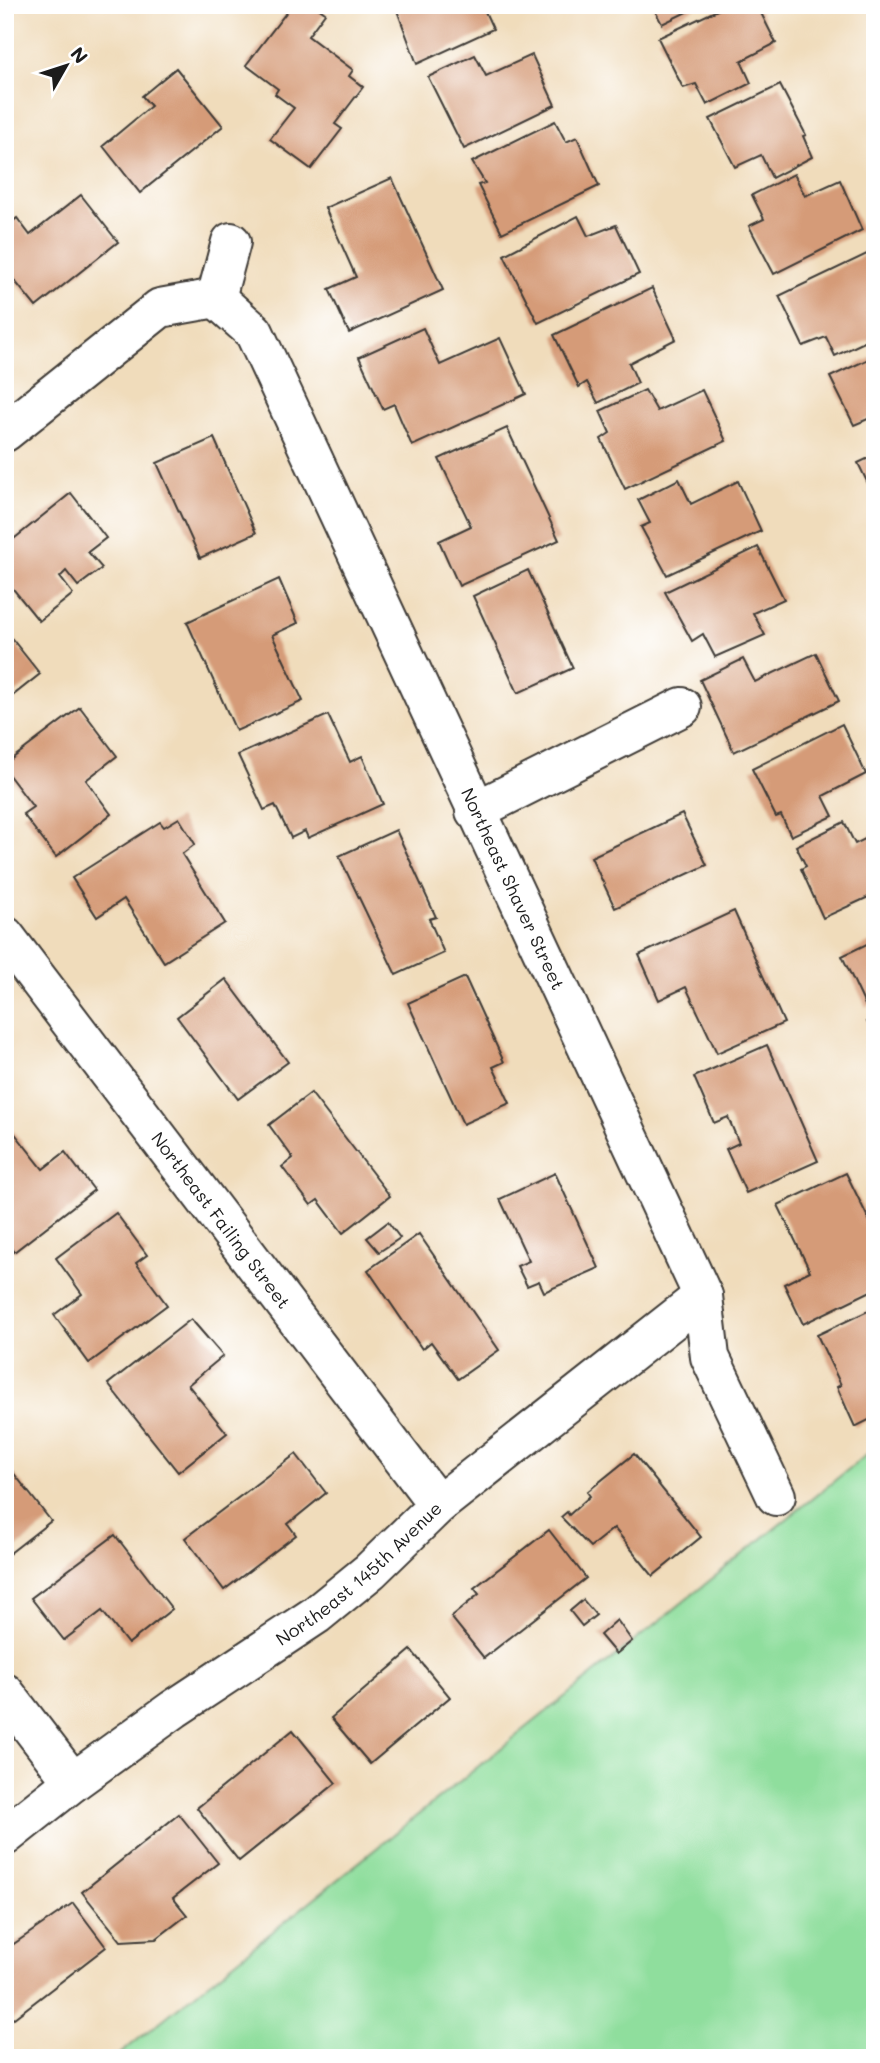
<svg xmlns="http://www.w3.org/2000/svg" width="880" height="2063" viewBox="0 0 880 2063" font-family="Mali,sans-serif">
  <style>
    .green { fill: #8fde9d; stroke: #567d5c; stroke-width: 2 }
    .building { fill: #d59b78 }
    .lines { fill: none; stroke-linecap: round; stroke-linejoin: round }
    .street-casing { stroke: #3c3934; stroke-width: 42 }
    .street { stroke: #fff; stroke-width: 38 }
    .labels { text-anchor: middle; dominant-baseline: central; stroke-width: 5; stroke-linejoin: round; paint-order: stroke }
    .street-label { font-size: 18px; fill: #1c1c1c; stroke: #fff }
  </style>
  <rect width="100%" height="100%" fill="#fff"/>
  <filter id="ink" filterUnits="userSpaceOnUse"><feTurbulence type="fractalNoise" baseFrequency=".0143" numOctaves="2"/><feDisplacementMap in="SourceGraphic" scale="14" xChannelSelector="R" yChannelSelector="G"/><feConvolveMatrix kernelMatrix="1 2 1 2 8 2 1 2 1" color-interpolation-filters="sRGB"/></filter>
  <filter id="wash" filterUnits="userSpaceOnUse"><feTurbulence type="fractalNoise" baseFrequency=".00686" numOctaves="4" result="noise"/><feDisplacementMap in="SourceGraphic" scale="28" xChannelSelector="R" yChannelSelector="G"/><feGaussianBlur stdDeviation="1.57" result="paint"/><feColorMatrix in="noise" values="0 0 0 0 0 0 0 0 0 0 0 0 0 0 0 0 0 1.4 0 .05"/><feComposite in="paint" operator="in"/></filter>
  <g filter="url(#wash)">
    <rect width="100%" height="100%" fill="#f0dcbb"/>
    <!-- green -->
    <polygon class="green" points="875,1448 875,2058 115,2058"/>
    <g id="blocks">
      <!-- building -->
      <g class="building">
        <polygon points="292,5 314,5 325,13 308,36 353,70 349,76 363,87 335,124 342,129 311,169 270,139 294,108 275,94 278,89 246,65"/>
        <polygon points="395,5 482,5 493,29 417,64"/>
        <polygon points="652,5 701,5 662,24"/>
        <polygon points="728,5 757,5 776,43 741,61 751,83 707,105 696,84 683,88 658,38"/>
        <polygon points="475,55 486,76 532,55 555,105 464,149 428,77"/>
        <polygon points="176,68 223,126 140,193 103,146 151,106 142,96"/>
        <polygon points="780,85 806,135 803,136 812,157 772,178 761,155 735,167 710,119"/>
        <polygon points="555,121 566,142 577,137 599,186 502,233 478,185 485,183 472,162"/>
        <polygon points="794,174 805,196 840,180 862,230 774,274 749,226 764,219 752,195"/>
        <polygon points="392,178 443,290 349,333 329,289 356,277 325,208"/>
        <polygon points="81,195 118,242 36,307 5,269 5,228 17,218 30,235"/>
        <polygon points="578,216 588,236 616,225 639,274 538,323 504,255"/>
        <polygon points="871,252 875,260 875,312 870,314 875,323 875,337 835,356 826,337 803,346 779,296"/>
        <polygon points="652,288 676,339 629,363 638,383 598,403 587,382 579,387 554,335"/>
        <polygon points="423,328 440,365 500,338 526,394 412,446 394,404 383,409 359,357"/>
        <polygon points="875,356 875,416 854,425 830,377"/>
        <polygon points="645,390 657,411 702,390 726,441 625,489 601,439 610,433 600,411"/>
        <polygon points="507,428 559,540 459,586 439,541 471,526 439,459"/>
        <polygon points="214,438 256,533 200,558 157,463"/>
        <polygon points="875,455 875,498 858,463"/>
        <polygon points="679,479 691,504 738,481 761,531 667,575 641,527 650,523 638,500"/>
        <polygon points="71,493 106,538 88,552 102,568 78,586 66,571 60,577 73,594 39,621 5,579 5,546"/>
        <polygon points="758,547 784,599 753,613 765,635 715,657 703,634 692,641 665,592"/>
        <polygon points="528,570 573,668 518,693 473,596"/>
        <polygon points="279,579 298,623 272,635 303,701 236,731 187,622"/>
        <polygon points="5,630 40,674 11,697 5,690"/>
        <polygon points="816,653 839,701 734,752 700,680 743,659 755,682"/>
        <polygon points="80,707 117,756 86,780 111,814 56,857 23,814 33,807 5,770 5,764"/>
        <polygon points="328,715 350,762 362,756 383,804 308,838 305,831 291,838 275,805 264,810 238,755"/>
        <polygon points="842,724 866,774 823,796 833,816 791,836 781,815 776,817 752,769"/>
        <polygon points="682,814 707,865 615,908 591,857"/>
        <polygon points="179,818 195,844 182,854 225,923 164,962 124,899 97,917 72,878 160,822 164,827"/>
        <polygon points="844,822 855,844 875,834 875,894 823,918 801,869 806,866 796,846"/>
        <polygon points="396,830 436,917 429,919 444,953 396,975 339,856"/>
        <polygon points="734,911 784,1023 717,1053 686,987 659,1000 639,955"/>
        <polygon points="875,940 875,1002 866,1007 842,956"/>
        <polygon points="465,977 504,1062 493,1067 510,1103 463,1124 408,1003"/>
        <polygon points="226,979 288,1062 238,1099 177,1017"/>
        <polygon points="875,1018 875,1038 867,1022"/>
        <polygon points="767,1045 818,1161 746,1193 726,1149 739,1143 728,1117 714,1123 694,1077"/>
        <polygon points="311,1093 390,1196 343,1233 318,1200 311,1205 282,1167 293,1158 269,1125"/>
        <polygon points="5,1121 43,1169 65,1152 94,1190 14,1252 5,1241"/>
        <polygon points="555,1173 599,1268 544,1292 539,1281 527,1286 517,1266 529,1261 500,1199"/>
        <polygon points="846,1173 875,1232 875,1289 803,1324 784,1284 810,1271 778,1205"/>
        <polygon points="116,1213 147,1255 136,1263 167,1305 89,1363 54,1315 82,1294 56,1258"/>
        <polygon points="388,1222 400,1238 379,1252 367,1238"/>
        <polygon points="419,1234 499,1350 458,1379 431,1342 422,1349 368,1270"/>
        <polygon points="870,1310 875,1319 875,1417 855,1427 837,1387 841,1385 817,1335"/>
        <polygon points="191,1319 223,1356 188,1385 227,1433 178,1472 108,1384"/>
        <polygon points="296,1454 326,1493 288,1524 296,1535 224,1590 185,1538"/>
        <polygon points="634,1454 701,1537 653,1576 614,1528 590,1547 561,1517 567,1512 569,1515 590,1496 587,1492"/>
        <polygon points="5,1462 51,1521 5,1557"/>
        <polygon points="549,1530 586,1578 484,1658 451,1617 479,1594 474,1588"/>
        <polygon points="115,1535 172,1609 128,1644 102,1611 64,1640 31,1598"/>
        <polygon points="583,1600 596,1615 582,1626 570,1611"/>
        <polygon points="617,1620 632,1641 616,1654 600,1635"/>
        <polygon points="411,1650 450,1697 370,1764 331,1718"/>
        <polygon points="293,1730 336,1783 239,1861 197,1808"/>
        <polygon points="179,1814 218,1863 173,1898 187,1915 156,1939 121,1941 82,1892"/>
        <polygon points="73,1903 106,1947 5,2025 5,1950"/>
      </g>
    </g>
  </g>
  <g filter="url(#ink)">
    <use href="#blocks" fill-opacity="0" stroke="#3c3934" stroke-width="2"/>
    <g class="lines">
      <!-- street casing -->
      <g class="street-casing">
        <g id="street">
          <path id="s1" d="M216 298 254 332 703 1296 710 1357 776 1496"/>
          <polyline points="216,298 231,242"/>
          <polyline points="5,432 160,308 216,298"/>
          <polyline points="475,811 682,707"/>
          <path id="s2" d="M5 936 438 1505"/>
          <polyline points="5,1693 73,1782"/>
          <path id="s3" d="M5 1836 73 1782 174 1709 316 1615 370 1571 438 1505 703 1296"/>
        </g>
      </g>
      <!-- street -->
      <use href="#street" class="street"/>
    </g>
  </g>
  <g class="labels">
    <!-- street labels -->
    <g class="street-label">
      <text stroke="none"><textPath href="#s1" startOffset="665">Northeast Shaver Street</textPath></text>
      <text stroke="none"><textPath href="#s2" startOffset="357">Northeast Failing Street</textPath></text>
      <text stroke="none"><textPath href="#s3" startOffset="441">Northeast 145th Avenue</textPath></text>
    </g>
  </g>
  <!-- margin -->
  <rect width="880" height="2063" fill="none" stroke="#fff" stroke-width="28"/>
  <!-- north arrow -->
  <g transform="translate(66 66) rotate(51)" stroke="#ffffff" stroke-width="5" paint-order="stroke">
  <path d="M0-5L12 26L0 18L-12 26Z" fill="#1c1c1c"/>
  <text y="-10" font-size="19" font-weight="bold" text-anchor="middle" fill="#1c1c1c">N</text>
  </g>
</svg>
